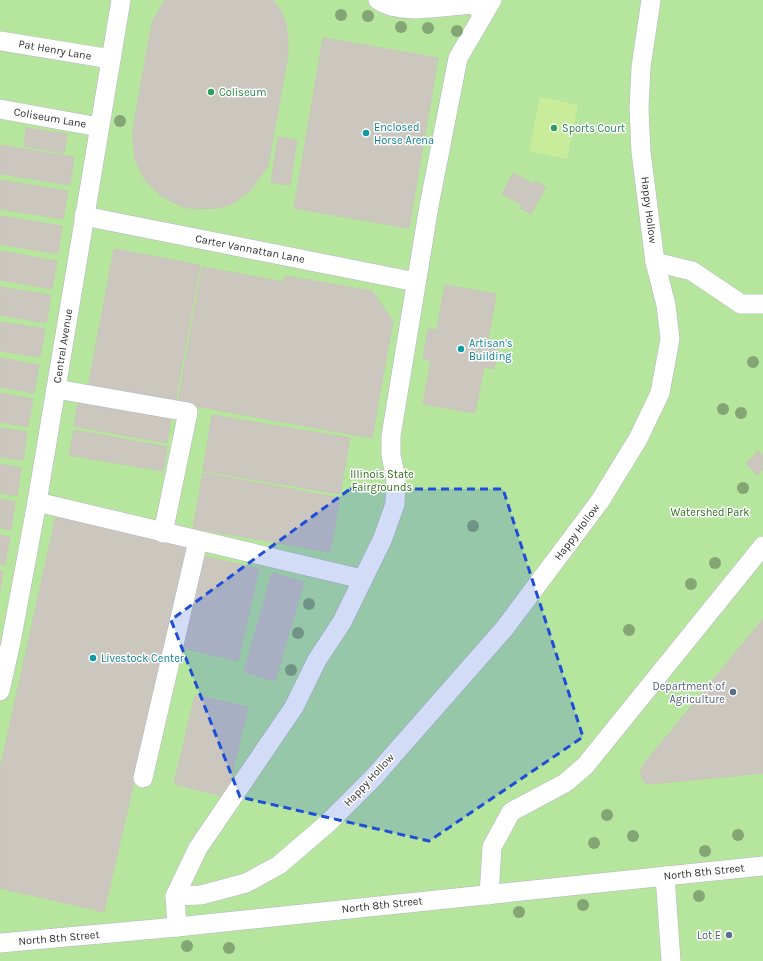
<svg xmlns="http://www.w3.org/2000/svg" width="763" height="961" viewBox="0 0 763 961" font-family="Karla,sans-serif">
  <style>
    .green { fill: #b6e59e }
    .pitch { fill: #c9ec9a }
    .building { fill: #cbc7bf; stroke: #cbc5ba }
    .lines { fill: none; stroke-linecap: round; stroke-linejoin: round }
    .minor-casing { stroke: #b4b7c1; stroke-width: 20 }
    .minor { stroke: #fff; stroke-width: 19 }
    .tree { fill: #84a574 }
    .marked { fill: #1d4ed8; fill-opacity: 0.2; stroke: #1d4ed8; stroke-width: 3; stroke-dasharray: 8 5; stroke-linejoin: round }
    .leisure-dot { fill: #2e9e5b; stroke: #fff; stroke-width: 1.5 }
    .culture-dot { fill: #0f9aa8; stroke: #fff; stroke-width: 1.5 }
    .service-dot { fill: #5c6f8a; stroke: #fff; stroke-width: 1.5 }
    .labels { text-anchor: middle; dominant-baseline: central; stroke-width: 3; stroke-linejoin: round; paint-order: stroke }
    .street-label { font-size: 11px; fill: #2e2e2e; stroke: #fff }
    .leisure-label { font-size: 11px; fill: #27864d; stroke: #fff; text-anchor: start }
    .culture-label { font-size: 11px; fill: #0d838f; stroke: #fff; text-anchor: start }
    .park-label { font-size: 11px; fill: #2c6e1b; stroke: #fff }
    .service-label { font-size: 11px; fill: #4e5e75; stroke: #fff; text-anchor: end }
  </style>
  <rect width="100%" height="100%" fill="#efe9e1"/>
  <!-- green -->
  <rect class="green" x="0" y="0" width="763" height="961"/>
  <!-- pitch -->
  <polygon class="pitch" points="540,97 578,105 567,159 529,151"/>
  <!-- building -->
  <g class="building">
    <polygon points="165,0 273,0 280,9 286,23 288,39 288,55 268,166 250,191 232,204 218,208 193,209 180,206 161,196 145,180 139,169 135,159 133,139 133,129 150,34 153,20"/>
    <polygon points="323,38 438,58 409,228 294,208"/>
    <polygon points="26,128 67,134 64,153 24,146"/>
    <polygon points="278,137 297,140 290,185 271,182"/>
    <polygon points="0,145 74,157 70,185 0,174"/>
    <polygon points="513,173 533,184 535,181 546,187 531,214 520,208 522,205 502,194"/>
    <polygon points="0,180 68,191 63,219 0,209"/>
    <polygon points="0,216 62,226 58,254 0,244"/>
    <polygon points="114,249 200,265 175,403 88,387"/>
    <polygon points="0,251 57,261 52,289 0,280"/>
    <polygon points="202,267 284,282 285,276 372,291 393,321 372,438 178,403"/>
    <polygon points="445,285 496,294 488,340 499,342 494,369 484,367 475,413 423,404 431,360 423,359 428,329 437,330"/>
    <polygon points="0,287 51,295 46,323 0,315"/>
    <polygon points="0,322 45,329 40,357 0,351"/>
    <polygon points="0,358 39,365 34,393 0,387"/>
    <polygon points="0,393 33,399 28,427 0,422"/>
    <polygon points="78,402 171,418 167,443 74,426"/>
    <polygon points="212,415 350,438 340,494 203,471"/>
    <polygon points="0,428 27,432 23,460 0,457"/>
    <polygon points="74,430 167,447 163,471 69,455"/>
    <polygon points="758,451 763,456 763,469 757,475 746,464"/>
    <polygon points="0,464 21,468 17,496 0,493"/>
    <polygon points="203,473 340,498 330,552 193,528"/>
    <polygon points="0,499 15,502 11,530 0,528"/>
    <polygon points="56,516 188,547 104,912 0,888 0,769"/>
    <polygon points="0,535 10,537 5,565 0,564"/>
    <polygon points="203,556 259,569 238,661 182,648"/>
    <polygon points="0,571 3,571 0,591"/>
    <polygon points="272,573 304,582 275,681 244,672"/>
    <polygon points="763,619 763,773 651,784 645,783 640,774 643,765"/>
    <polygon points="195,695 248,707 227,797 174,784"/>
  </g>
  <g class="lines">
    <!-- minor casing -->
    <g class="minor-casing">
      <g id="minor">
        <path d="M378 0C401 16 445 6 472 4L484 13"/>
        <polyline points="0,41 111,59"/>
        <polyline points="0,109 99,127"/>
        <polyline points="84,216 416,282"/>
        <polyline points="655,262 692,271 741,304 763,304"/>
        <polyline points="56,389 188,412 163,533"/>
        <polyline points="37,502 362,579"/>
        <polyline points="0,691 11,642 37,502 121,0"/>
        <polyline points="143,778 198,541"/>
        <polyline points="665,876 671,961"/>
        <polyline points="489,895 492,847 511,812 565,783 585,766 763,546"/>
        <polyline points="175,896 201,895 246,883 279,865 328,823 373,778 504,629 600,501 638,439 660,393 670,339 666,305 655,262 641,152 639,109 641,67 651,0"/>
        <polyline points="177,927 175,896 198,848 294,707 317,660 342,622 383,538 395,504 396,479 391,455 391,436 429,206 458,58 492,0"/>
        <polyline points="0,943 177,927 763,866"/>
      </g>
    </g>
    <!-- minor -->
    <use href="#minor" class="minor"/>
  </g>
  <!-- trees -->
  <g class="tree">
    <circle cx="341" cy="15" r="6"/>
    <circle cx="368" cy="16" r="6"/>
    <circle cx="401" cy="27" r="6"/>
    <circle cx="428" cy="28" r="6"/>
    <circle cx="457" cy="31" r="6"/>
    <circle cx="120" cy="121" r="6"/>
    <circle cx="753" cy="362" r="6"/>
    <circle cx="723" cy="409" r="6"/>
    <circle cx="741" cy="413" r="6"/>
    <circle cx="743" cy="488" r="6"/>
    <circle cx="473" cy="526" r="6"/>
    <circle cx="715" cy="563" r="6"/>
    <circle cx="691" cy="584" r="6"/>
    <circle cx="309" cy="604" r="6"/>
    <circle cx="629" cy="630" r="6"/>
    <circle cx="298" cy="633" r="6"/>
    <circle cx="291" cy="670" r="6"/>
    <circle cx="607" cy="815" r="6"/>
    <circle cx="738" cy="835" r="6"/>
    <circle cx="633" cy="836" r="6"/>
    <circle cx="594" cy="843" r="6"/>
    <circle cx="705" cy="851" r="6"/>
    <circle cx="699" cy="896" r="6"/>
    <circle cx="583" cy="905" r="6"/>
    <circle cx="519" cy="912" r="6"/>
    <circle cx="187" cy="946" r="6"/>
    <circle cx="229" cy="948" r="6"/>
  </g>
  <!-- marked area -->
  <path class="marked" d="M350 489H503L583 737 429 841 240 797 171 620Z"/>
  <!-- markers -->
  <g class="leisure-dot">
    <circle cx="211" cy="92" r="4"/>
    <circle cx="554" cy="128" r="4"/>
  </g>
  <g class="culture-dot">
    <circle cx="366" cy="133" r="4"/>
    <circle cx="461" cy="349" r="4"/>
    <circle cx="93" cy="658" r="4"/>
  </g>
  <g class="service-dot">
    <circle cx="733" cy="692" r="4"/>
    <circle cx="729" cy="935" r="4"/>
  </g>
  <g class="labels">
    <!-- street labels -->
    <g class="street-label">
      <text transform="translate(55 50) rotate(10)">Pat Henry Lane</text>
      <text transform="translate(50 118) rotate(10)">Coliseum Lane</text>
      <text transform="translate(649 210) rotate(83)">Happy Hollow</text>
      <text transform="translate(250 249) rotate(11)">Carter Vannattan Lane</text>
      <text transform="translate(63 346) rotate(-81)">Central Avenue</text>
      <text transform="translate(577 532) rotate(-53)">Happy Hollow</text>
      <text transform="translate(369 780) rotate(-47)">Happy Hollow</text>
      <text transform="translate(704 872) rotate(-6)">North 8th Street</text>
      <text transform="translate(382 905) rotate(-6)">North 8th Street</text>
      <text transform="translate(59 938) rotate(-5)">North 8th Street</text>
    </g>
    <!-- leisure labels -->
    <g class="leisure-label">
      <text x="219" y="92">Coliseum</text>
      <text x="562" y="128">Sports Court</text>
    </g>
    <!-- culture labels -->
    <g class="culture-label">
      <text x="374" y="127">Enclosed<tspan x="374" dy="13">Horse Arena</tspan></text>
      <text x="469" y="343">Artisan's<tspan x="469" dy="13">Building</tspan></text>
      <text x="101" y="658">Livestock Center</text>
    </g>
    <!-- park labels -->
    <g class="park-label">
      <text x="382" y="474">Illinois State<tspan x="382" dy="13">Fairgrounds</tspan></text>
      <text x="710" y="512">Watershed Park</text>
    </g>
    <!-- service labels -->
    <g class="service-label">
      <text x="725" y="686">Department of<tspan x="725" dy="13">Agriculture</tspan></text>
      <text x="721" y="935">Lot E</text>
    </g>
  </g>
</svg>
